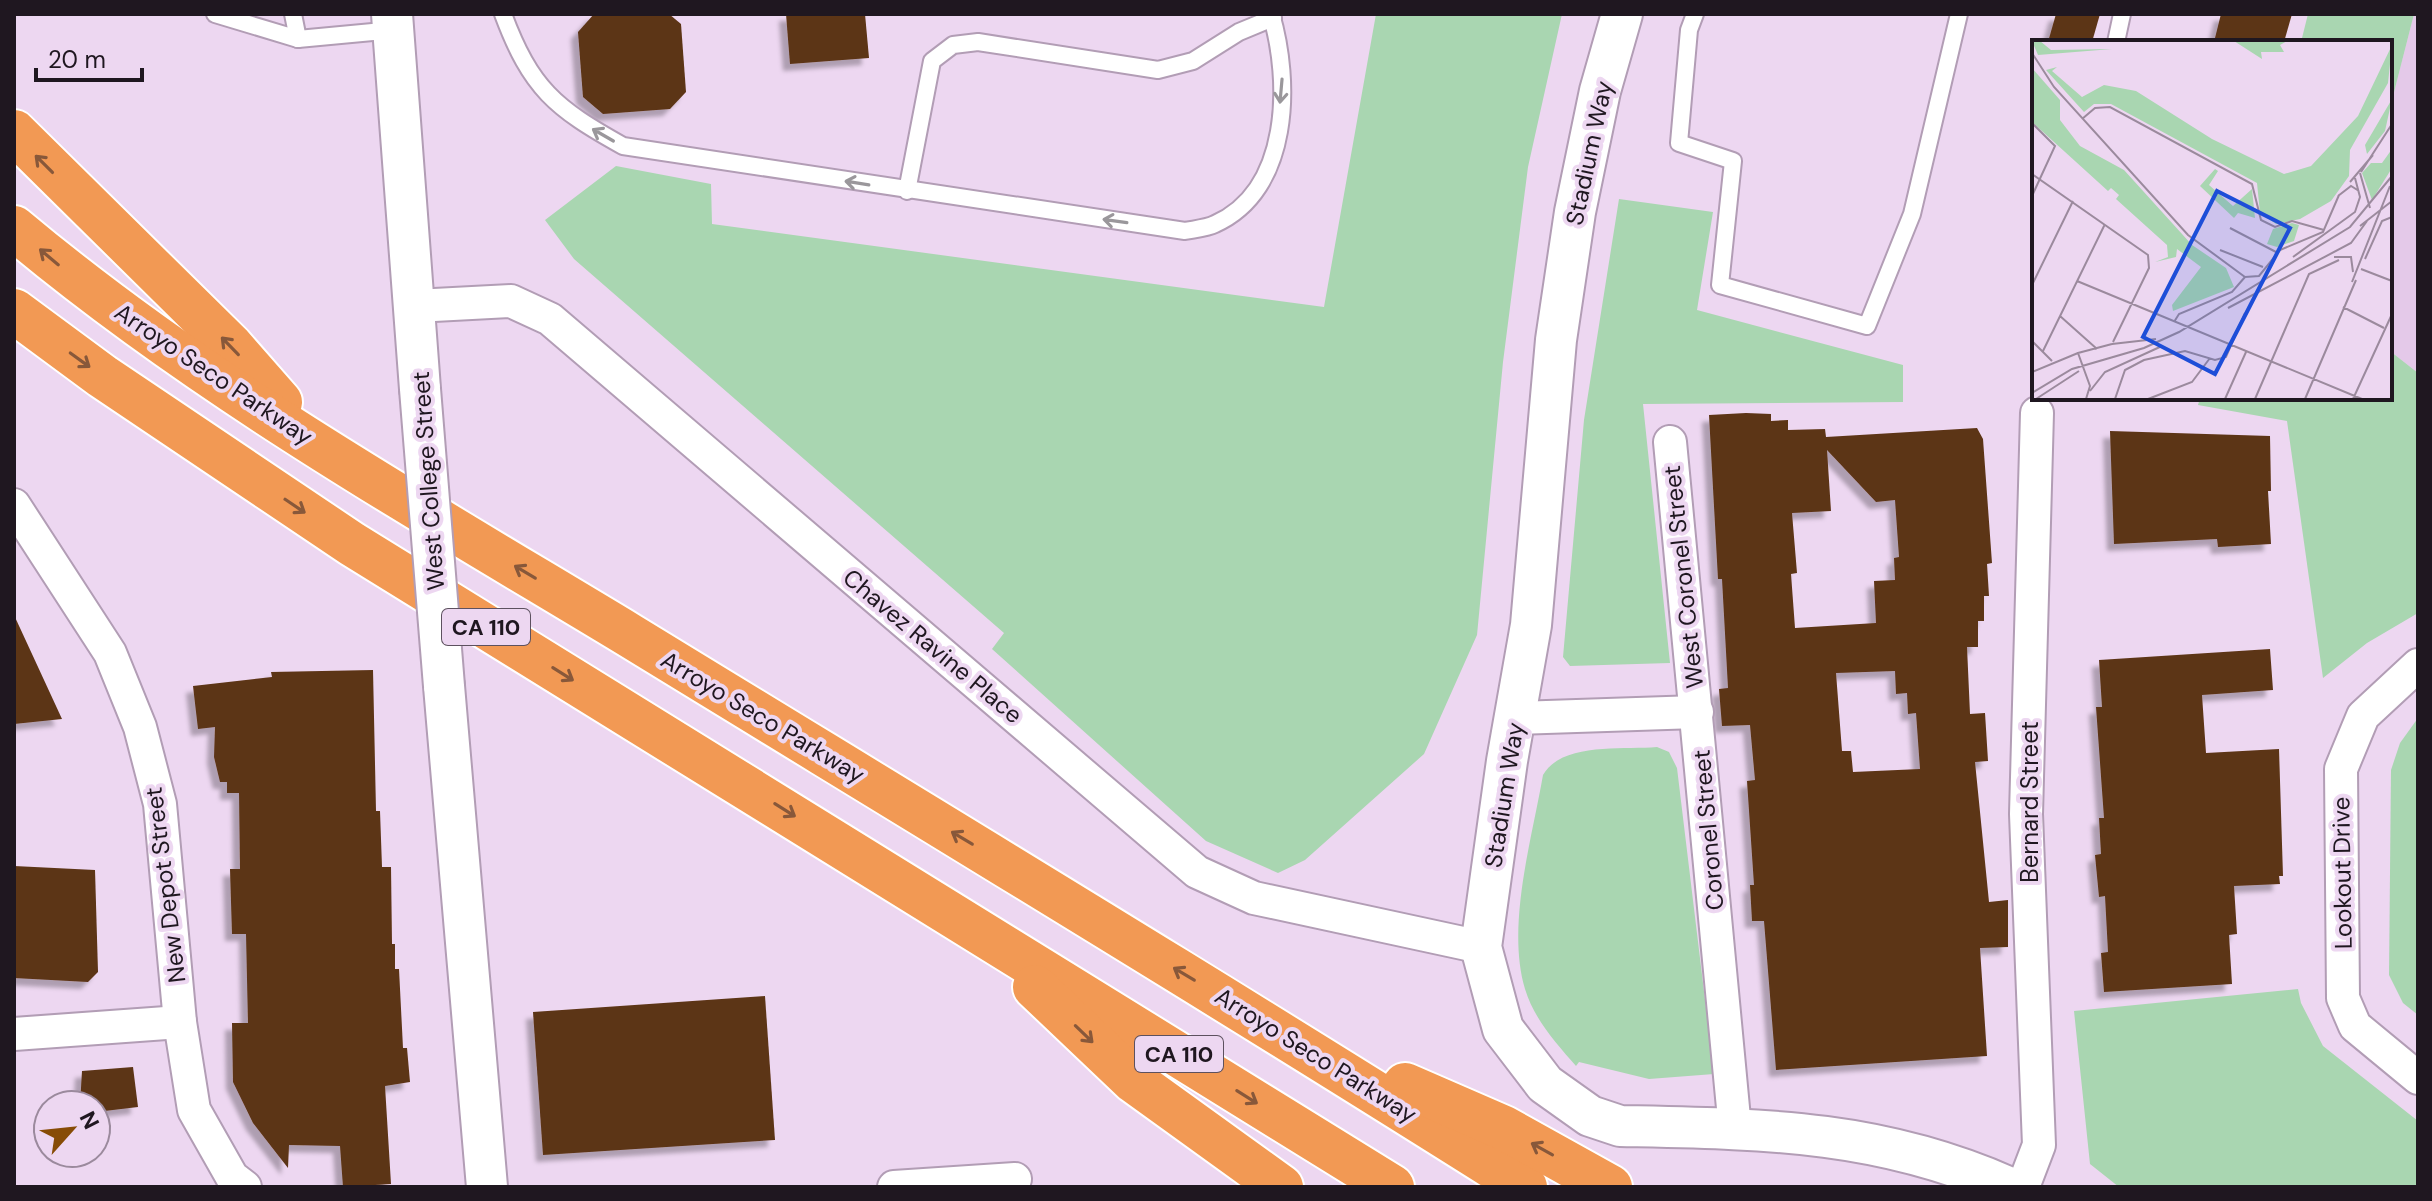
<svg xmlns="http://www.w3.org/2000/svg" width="2432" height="1201" viewBox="0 0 2432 1201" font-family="'DM Sans',sans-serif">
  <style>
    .built { fill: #e4c9e9 }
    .green { fill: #a9d6b1 }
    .building { fill: #5c3415; fill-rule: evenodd; filter: url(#shadow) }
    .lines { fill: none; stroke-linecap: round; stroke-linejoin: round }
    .service-casing { stroke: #b29db5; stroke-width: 20 }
    .minor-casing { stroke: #b29db5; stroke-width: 36 }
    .tertiary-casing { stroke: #b29db5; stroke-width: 44 }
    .motorway-casing { stroke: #fff; stroke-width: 48 }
    .service { stroke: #fff; stroke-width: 16 }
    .minor { stroke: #fff; stroke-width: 32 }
    .tertiary { stroke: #fff; stroke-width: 40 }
    .motorway { stroke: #f29954; stroke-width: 44 }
    .tertiary-bridge-casing { stroke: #b29db5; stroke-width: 44; stroke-linecap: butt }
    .tertiary-bridge { stroke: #fff; stroke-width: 40 }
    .oneway { stroke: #9a979b }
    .oneway2 { stroke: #88583a }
    .labels { text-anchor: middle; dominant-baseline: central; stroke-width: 8; stroke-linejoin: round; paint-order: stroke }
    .shield { fill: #edd7f1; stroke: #5d515f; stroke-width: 2 }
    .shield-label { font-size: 22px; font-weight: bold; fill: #1f1720 }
    .street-label { font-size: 24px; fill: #1f1720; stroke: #edd7f1 }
    .inset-road { fill: none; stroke: #9b8a9d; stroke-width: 2 }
    .view { fill: #1d4ed8; fill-opacity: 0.15; stroke: #1d4ed8; stroke-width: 4 }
    .inset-edge { fill: none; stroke: #1f1720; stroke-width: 4 }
  </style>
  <defs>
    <filter id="shadow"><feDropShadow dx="-7" dy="7" stdDeviation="2" flood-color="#0004"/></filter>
  </defs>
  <rect width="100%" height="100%" fill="#edd7f1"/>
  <!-- built -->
  <polygon class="built" points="2414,14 2418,14 2418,373 2390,351 2390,108"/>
  <!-- green -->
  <g class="green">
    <polygon points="1376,14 1562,14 1528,167 1503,362 1477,635 1424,754 1305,860 1278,873 1206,841 992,649 1004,633 574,259 545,220 616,166 711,184 712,224 1324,307"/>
    <polygon points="2308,14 2414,14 2390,108 2390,42 2301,42"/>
    <polygon points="1619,199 1713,212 1697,310 1903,365 1903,402 1643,404 1670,663 1570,666 1563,657 1584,420"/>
    <polygon points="2390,351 2418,373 2418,613 2367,643 2323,678 2287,421 2198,405 2200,398 2390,398"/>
    <polygon points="2418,718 2418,1015 2403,1003 2389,975 2391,770 2400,743"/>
    <path d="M1657 747 1669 752 1677 768 1714 1074 1649 1079 1579 1062 1576 1066C1556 1043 1534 1019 1525 989 1506 926 1532 839 1543 775 1562 742 1622 750 1657 747Z"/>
    <polygon points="2298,989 2301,1003 2323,1046 2418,1121 2418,1187 2119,1187 2090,1164 2074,1011"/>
  </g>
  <!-- building -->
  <g class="building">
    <polygon points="594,14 669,14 681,24 686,92 670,109 603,114 583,97 578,32"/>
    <polygon points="786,14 865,14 869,58 790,64"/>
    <polygon points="2056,14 2100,14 2092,42 2048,42"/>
    <polygon points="2221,14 2292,14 2284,42 2214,42"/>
    <path d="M1746 413 1771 414V421L1788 420V430L1825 429 1826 437 1977 428 1983 439 1992 563 1987 564 1989 596H1984V621H1978V647H1967L1970 714 1985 713 1988 761 1975 762 1989 902 2008 900V947L1980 948 1987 1056 1776 1070 1764 921H1752L1750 885H1754L1747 781 1755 780 1750 725 1722 726 1719 689 1728 688 1722 579H1718L1709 415ZM1827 450 1876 502 1895 500 1899 557 1894 558 1895 580 1874 581 1876 623 1795 628 1791 574 1797 573 1792 513 1831 511ZM1895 671 1896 694 1907 693 1908 714 1916 713 1920 769 1853 772 1851 751H1842L1836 673Z"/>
    <polygon points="2110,431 2270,436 2271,491 2268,491 2271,544 2218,547 2217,539 2114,544"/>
    <polygon points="14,615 62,719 14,724"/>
    <polygon points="2270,649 2273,690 2202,695 2206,753 2279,749 2283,876 2279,876 2280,884 2234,886 2237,934 2229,935 2232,984 2104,992 2101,953 2108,952 2105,896 2099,897 2095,855 2101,854 2099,818 2104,818 2096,707 2102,707 2099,660"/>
    <polygon points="373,670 376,811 380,811 382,867 391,867 392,944 395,944 395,969 399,969 403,1048 407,1048 410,1082 385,1086 391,1184 343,1187 340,1146 289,1145 288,1168 253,1123 233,1082 232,1023 248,1023 246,934 232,934 230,869 240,869 239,793 227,793 227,782 220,782 214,757 215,727 198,729 193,686 272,677 271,672"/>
    <polygon points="14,866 95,870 98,972 88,982 14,978"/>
    <polygon points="765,996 775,1140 543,1155 533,1012"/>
    <polygon points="133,1067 138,1107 96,1112 96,1105 80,1105 82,1071"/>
  </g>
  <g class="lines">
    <!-- service casing -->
    <g class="service-casing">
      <g id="service">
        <polyline points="215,14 298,39 293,14"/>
        <path d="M503 14C531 89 555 108 623 146L1185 231C1195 229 1207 228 1215 224 1291 190 1291 81 1271 14"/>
        <polyline points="1695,14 1689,30 1679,143 1733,161 1720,285 1867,326 1912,214 1959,14"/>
        <polyline points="298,39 394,30"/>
        <polyline points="2116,42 2122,14"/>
        <polyline points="907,191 932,61 953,45 978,42 1158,70 1193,61 1239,32 1273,18"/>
      </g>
    </g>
    <!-- minor casing -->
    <g class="minor-casing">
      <g id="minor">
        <polyline points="415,306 511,301 550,319 1197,872 1254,898 1481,947"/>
        <polyline points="1670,442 1735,1129"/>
        <polyline points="14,505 110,653 140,727 160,804 180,1022 194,1110 232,1177 245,1187"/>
        <polyline points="2418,665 2363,716 2341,769 2343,998 2355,1026 2418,1078"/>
        <polyline points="1516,718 1697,712"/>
        <polyline points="14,1034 180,1022"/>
        <polyline points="894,1187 1015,1179"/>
        <polyline points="2023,1187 2039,1145 2026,814 2037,413"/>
      </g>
    </g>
    <!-- tertiary casing -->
    <g class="tertiary-casing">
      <g id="tertiary">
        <polyline points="392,14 420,389"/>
        <path d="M1622 14 1600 91 1575 212 1556 340 1531 625 1507 761 1481 947 1503 1029 1545 1084 1590 1116 1620 1126C1760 1129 1877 1129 2008 1187"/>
        <polyline points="444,686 487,1187"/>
      </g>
    </g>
    <!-- motorway casing -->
    <g class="motorway-casing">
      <g id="motorway">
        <polyline points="14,132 231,346 280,402"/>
        <path d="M14 228C202 386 419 508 629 635 928 818 1229 1000 1525 1187"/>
        <polyline points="14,311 102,376 352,544 1392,1187"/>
        <polyline points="1035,987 1134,1081 1281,1187"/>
        <polyline points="1405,1085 1504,1128 1610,1187"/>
      </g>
    </g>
    <!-- service -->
    <use href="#service" class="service"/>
    <!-- minor -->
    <use href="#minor" class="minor"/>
    <!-- tertiary -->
    <use href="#tertiary" class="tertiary"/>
    <!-- motorway -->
    <use href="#motorway" class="motorway"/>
    <!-- tertiary-bridge casing -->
    <g class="tertiary-bridge-casing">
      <polyline id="tertiary-bridge" points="420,389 444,686"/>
    </g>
    <!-- tertiary-bridge -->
    <use href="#tertiary-bridge" class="tertiary-bridge"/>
  </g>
  <!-- one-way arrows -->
  <defs><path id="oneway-shaft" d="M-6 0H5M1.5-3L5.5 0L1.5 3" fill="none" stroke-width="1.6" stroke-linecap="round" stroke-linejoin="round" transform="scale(2)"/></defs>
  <g class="oneway">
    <use href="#oneway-shaft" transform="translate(1281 91) rotate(95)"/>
    <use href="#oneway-shaft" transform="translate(603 135) rotate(-150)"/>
    <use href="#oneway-shaft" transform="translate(857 183) rotate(-171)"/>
    <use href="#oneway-shaft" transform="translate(1115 221) rotate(-172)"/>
  </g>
  <g class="oneway2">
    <use href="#oneway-shaft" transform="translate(44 164) rotate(-135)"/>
    <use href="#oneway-shaft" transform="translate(49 257) rotate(-140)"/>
    <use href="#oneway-shaft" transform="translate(230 346) rotate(-134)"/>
    <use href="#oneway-shaft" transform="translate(80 360) rotate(36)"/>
    <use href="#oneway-shaft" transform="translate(295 506) rotate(34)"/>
    <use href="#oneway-shaft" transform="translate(525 572) rotate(-149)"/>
    <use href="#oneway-shaft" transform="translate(563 674) rotate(32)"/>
    <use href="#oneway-shaft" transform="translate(785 810) rotate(32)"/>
    <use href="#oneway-shaft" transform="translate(962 838) rotate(-149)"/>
    <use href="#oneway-shaft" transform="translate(1184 974) rotate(-149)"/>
    <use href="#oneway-shaft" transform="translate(1084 1034) rotate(44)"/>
    <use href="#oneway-shaft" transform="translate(1247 1097) rotate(32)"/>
    <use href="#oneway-shaft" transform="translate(1542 1149) rotate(-151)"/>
  </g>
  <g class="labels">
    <!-- shield labels -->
    <g class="shield">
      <rect x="442" y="609" width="88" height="36" rx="6"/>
      <rect x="1135" y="1036" width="88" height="36" rx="6"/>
    </g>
    <g class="shield-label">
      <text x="486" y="627">CA 110</text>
      <text x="1179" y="1054">CA 110</text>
    </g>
    <!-- street labels -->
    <g class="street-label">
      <text transform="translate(1589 153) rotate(-78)">Stadium Way</text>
      <text transform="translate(214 374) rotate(34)">Arroyo Seco Parkway</text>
      <text transform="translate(428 481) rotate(-94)">West College Street</text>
      <text transform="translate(1683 577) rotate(-96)">West Coronel Street</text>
      <text transform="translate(933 646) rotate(40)">Chavez Ravine Place</text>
      <text transform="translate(763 717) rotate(31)">Arroyo Seco Parkway</text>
      <text transform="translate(1504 795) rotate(-81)">Stadium Way</text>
      <text transform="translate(2029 802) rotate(-90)">Bernard Street</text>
      <text transform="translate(1708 830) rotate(-95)">Coronel Street</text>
      <text transform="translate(2342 873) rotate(-91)">Lookout Drive</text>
      <text transform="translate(165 885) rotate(-97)">New Depot Street</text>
      <text transform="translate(1316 1055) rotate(32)">Arroyo Seco Parkway</text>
    </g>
  </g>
  <!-- overview -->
  <g transform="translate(2032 40)">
    <rect width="360" height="360" fill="#edd7f1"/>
    <path d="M8 1 19 10 80 9 6 15 0 1ZM202 1H255L248 5 252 12H229L230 19ZM360 5 356 43 318 110 317 136 299 161 268 179 244 184 228 173 225 143 79 64H62L52 72 14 30 25 27 20 31 50 57 72 45 104 51 180 99 252 134 279 126 326 76ZM0 28 28 60V80L48 106 92 130 160 205 194 228 202 247 141 271 140 265 169 227 145 209 144 217 123 222 136 217 135 205 84 159 87 155 79 148 76 151 0 82ZM360 59 353 91 335 114 333 105ZM360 109V128L340 160 330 133 339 123H350ZM183 129 186 131 177 145 201 166 220 149 223 178 206 173 202 178 168 146ZM260 183 267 185 262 201 245 207 235 204 241 189Z" fill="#a9d6b1"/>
    <path class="inset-road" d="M0 13 22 47 156 195 213 237 227 236 248 210 291 192 307 155M50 79 63 68 78 67 220 144 229 180 243 187 260 181 292 190M0 83 23 106 0 156M329 132 360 84M328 133 338 168M0 134 116 215 117 228 81 302M318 142 341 115M306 156 319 146 327 151M328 186 360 161M198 188 244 212M188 210 231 227M261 217 323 172 328 157 323 138M302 217H319L321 232M333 219 350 181 360 177M329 229 360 241M45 241 330 359M320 242 358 146M0 245 41 161M311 267 352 288M196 268 319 203 335 181M28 276 65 309M142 282 147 274 200 252 213 237M0 301 20 321M80 304 124 299M11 311 73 184M0 332 46 313M58 351 73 332 130 306M0 353 40 329 112 308 147 292 318 187 360 136M4 359 47 331M54 359 58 346 46 313 80 304M83 359 93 330 112 320 153 311 183 320 194 317 213 273M116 359 160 342 178 318M193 359 214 312M223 359 277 234 307 220M273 359 324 240M321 359 360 274"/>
    <path class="view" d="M185 151 258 188 183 334 111 297Z"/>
    <rect width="360" height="360" class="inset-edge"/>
  </g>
  <!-- border -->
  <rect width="2432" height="1201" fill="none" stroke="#1f1720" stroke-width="32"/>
  <!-- north arrow -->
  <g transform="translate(72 1129) rotate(63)"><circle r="38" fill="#edd7f1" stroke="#9b8a9d" stroke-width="2"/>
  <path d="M0-6L14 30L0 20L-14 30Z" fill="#874c06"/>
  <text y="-12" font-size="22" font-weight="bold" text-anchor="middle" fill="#1f1720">N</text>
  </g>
  <!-- scale -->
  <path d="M36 68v12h106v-12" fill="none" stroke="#1f1720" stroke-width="4"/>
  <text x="48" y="68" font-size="24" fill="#1f1720" stroke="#edd7f1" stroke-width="6" paint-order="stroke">20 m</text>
</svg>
